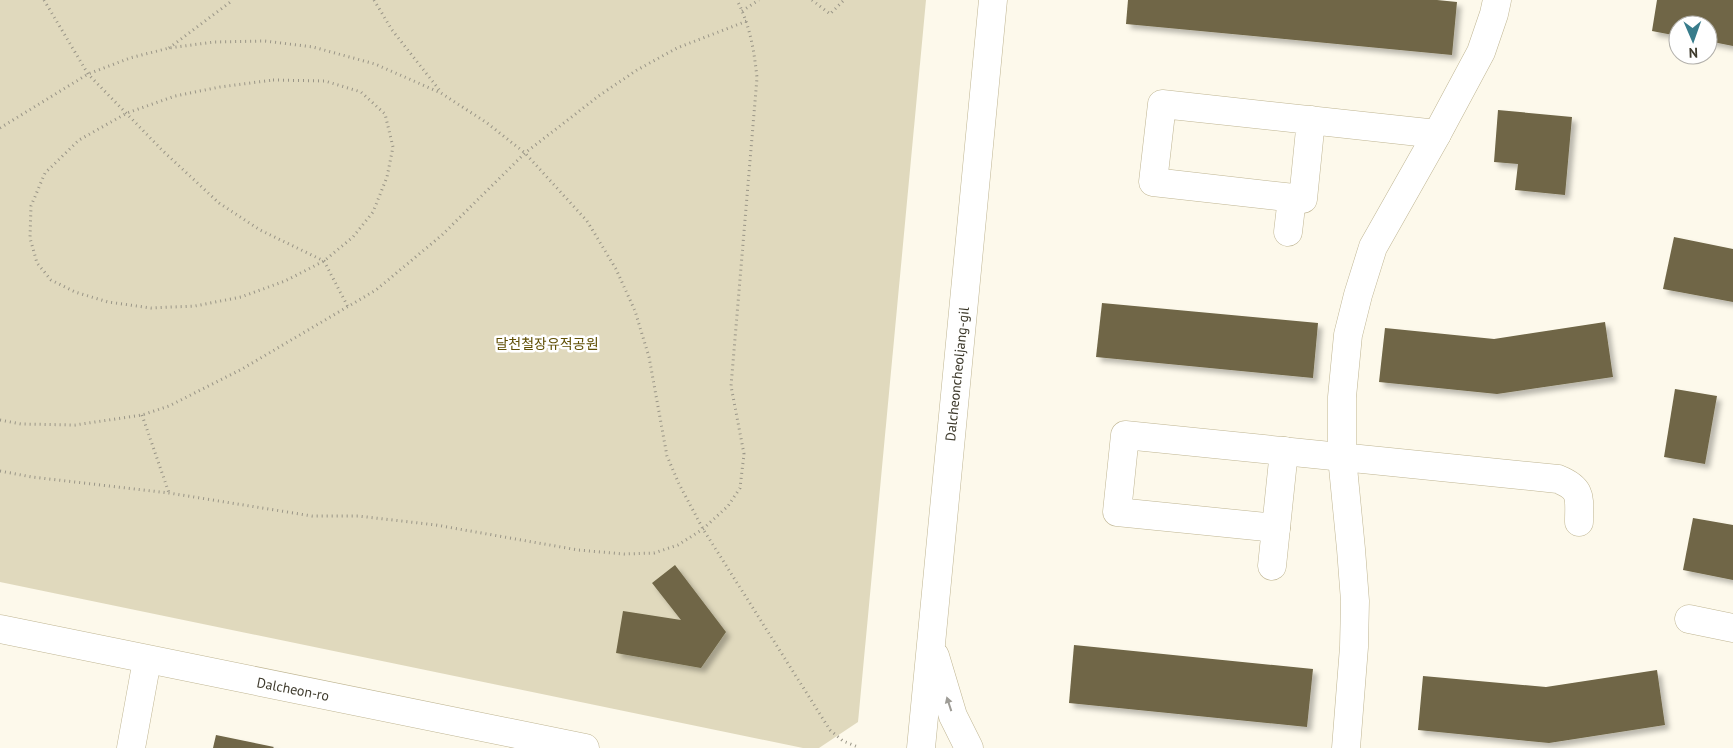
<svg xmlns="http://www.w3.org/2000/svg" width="1733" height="748" viewBox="0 0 1733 748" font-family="'PT Sans','Noto Sans KR',sans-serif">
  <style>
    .green { fill: #e0d9bd }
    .building { fill: #6f6646; filter: url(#shadow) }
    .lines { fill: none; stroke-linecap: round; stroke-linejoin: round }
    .minor-casing { stroke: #bfb592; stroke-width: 29 }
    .path { stroke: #999587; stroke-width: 3; stroke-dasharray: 1 4; stroke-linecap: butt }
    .minor { stroke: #fff; stroke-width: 28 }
    .oneway { fill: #9e9c96 }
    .labels { text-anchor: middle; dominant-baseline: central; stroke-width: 5; stroke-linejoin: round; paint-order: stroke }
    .park-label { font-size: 14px; fill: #604f05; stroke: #fff }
    .street-label { font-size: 14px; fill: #3e3a2c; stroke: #fff }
  </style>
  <defs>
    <filter id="shadow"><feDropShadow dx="4.5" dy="4.5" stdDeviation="2.5" flood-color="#0004"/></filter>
  </defs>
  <rect width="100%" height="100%" fill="#fdf9eb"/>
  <!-- green -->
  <polygon class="green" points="0,0 926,0 858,722 819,748 803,748 0,582"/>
  <!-- building -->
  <g class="building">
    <polygon points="1128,0 1437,0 1457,2 1452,55 1126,24"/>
    <polygon points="1657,0 1733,0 1733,46 1708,41 1708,25 1678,25 1678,36 1652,31"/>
    <polygon points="1498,110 1572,117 1565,195 1515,190 1518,164 1494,162"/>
    <polygon points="1674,237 1733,249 1733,302 1663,289"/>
    <polygon points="1102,303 1318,323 1313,378 1096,357"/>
    <polygon points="1605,322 1613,377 1497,394 1379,382 1385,328 1494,339"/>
    <polygon points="1675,389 1717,396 1705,464 1664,457"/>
    <polygon points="1693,518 1733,525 1733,580 1683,570"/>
    <polygon points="675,565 726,632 701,668 616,653 623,611 681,620 652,583"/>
    <polygon points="1074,645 1313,669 1307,727 1069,703"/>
    <polygon points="1657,670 1665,725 1549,743 1418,730 1423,676 1546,687"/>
    <polygon points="216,735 274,747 273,748 213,748"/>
  </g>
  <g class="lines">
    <!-- minor casing -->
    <g class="minor-casing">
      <g id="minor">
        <polyline points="1311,120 1303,199 1153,182 1162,104 1437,134"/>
        <polyline points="1288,232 1292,198"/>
        <path d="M1276 528 1117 512 1125 435 1558 479C1583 489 1579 498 1579 522"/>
        <polyline points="1272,566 1284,451"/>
        <polyline points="1689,619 1733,628"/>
        <polyline points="0,629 585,748"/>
        <polyline points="935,656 953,716 969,748"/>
        <polyline points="131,748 147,660"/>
        <polyline points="921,748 993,0"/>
        <polyline points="1346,748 1354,647 1355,601 1351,549 1342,457 1342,397 1348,335 1358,295 1373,247 1437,134 1481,52 1494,14 1497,0"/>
      </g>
    </g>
    <!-- path -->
    <g class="path">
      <polyline points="44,0 88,74 163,151 219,203 260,230 324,261 348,307"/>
      <polyline points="374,0 392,30 441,92"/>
      <polyline points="812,0 830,14 844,0"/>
      <polyline points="742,11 759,0"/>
      <polyline points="169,48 233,0"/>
      <polygon points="273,80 325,81 361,92 385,114 393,147 387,177 373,212 353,237 324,261 285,281 241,297 195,306 151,308 108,302 75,292 51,280 37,263 30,238 31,206 45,173 79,140 127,113 175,96 220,87"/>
      <polyline points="0,128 88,74 130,58 169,48 214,42 265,41 313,47 375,64 441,93 487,123 525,153 587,221 616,269 635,311 649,357 667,456 679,484 703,529 830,730 843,741 858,747"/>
      <polyline points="142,415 169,493"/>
      <polyline points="0,420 21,424 75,425 142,415 169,406 242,369 376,290 442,235 525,153 600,95 637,70 677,48 747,21"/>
      <path d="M0 471 32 477 169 493 312 516H358L436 525 578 550 624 554 654 553 678 545 703 529 728 506 740 488 744 454 731 386 757 78C754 49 750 26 737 0"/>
    </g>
    <!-- minor -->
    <use href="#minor" class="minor"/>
  </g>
  <!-- one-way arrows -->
  <defs><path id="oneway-solid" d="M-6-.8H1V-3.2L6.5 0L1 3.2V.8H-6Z" transform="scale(1.25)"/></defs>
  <use class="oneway" href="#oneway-solid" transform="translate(949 704) rotate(-108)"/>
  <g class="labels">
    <!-- park labels -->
    <g class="park-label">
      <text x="547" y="344">달천철장유적공원</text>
    </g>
    <!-- street labels -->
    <g class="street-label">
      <text transform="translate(957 374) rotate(-84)">Dalcheoncheoljang-gil</text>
      <text transform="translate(293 689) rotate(11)">Dalcheon-ro</text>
    </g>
  </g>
  <!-- north arrow -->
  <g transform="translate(1693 40) rotate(178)"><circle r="24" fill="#ffffff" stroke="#b2b0ab"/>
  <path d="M0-4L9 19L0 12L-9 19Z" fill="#387c8b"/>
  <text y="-8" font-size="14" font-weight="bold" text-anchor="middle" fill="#3e3a2c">N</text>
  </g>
</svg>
